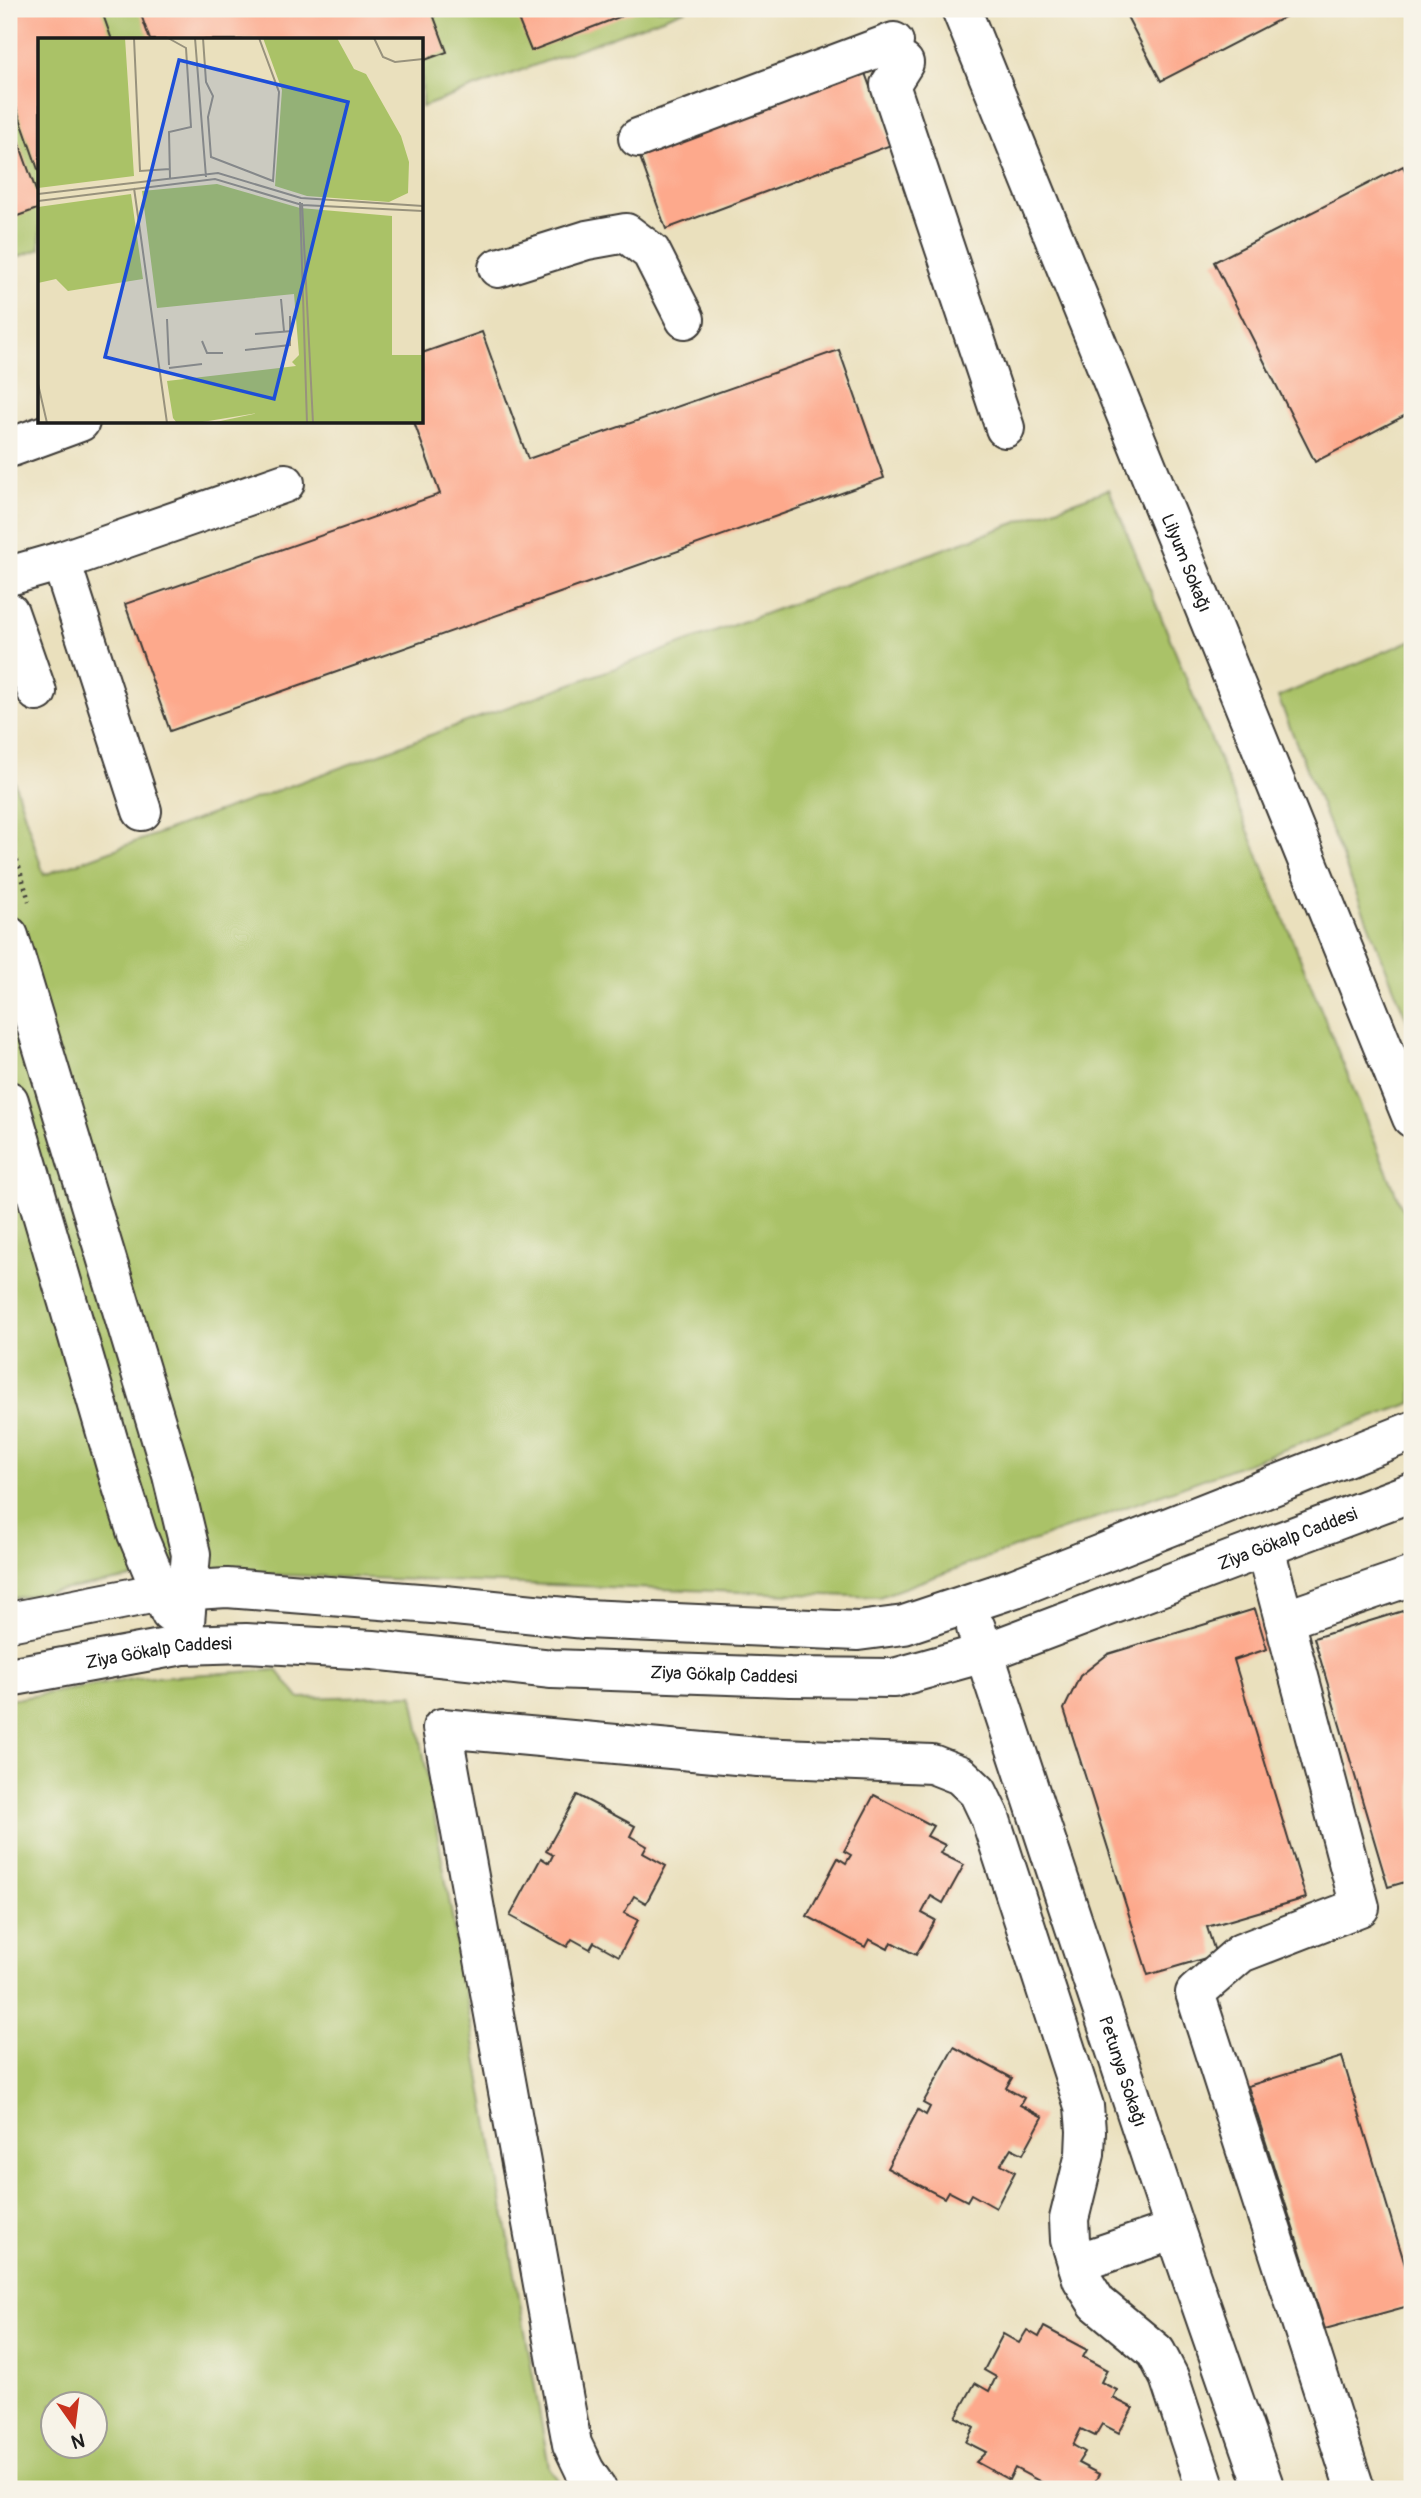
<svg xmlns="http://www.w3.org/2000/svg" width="1421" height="2498" viewBox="0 0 1421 2498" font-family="Pangolin,sans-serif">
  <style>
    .green { fill: #aac267; stroke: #636f42; stroke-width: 2; fill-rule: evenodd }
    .building { fill: #fda98c }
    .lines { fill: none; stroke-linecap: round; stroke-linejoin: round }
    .minor-casing { stroke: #3b3934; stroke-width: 42 }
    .path { stroke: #3b3934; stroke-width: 4.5; stroke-dasharray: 2 5; stroke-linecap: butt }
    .minor { stroke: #fff; stroke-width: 38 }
    .labels { text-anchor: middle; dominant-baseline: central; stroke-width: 5; stroke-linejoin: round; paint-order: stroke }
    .street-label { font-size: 18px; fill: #1c1c1c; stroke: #f7f3e8 }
    .inset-road { fill: none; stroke: #98927d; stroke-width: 2 }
    .view { fill: #1d4ed8; fill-opacity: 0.15; stroke: #1d4ed8; stroke-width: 3.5 }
    .inset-edge { fill: none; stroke: #1c1c1c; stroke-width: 3.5 }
  </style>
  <rect width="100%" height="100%" fill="#f7f3e8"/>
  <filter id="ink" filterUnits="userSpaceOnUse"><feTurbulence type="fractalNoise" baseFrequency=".0143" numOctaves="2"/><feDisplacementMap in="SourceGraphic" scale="14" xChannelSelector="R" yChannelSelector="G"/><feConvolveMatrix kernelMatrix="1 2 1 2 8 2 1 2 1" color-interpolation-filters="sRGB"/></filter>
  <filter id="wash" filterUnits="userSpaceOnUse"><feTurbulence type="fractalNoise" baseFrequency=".00686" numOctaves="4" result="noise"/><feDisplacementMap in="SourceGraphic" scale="28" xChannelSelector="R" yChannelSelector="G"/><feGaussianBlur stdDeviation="1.57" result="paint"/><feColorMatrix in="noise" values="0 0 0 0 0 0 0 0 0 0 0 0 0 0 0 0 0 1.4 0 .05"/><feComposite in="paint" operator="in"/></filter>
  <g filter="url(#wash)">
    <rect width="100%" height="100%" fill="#eae0bd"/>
    <!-- green -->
    <g class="green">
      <polygon points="9,9 687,9 422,107 422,40 40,40 40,249 9,260"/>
      <polygon points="1109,489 1412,1233 1412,1403 879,1597 173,1571 9,1599 9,765 44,875"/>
      <polygon points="1412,640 1412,1033 1278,697"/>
      <path d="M277 1670 299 1698 413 1695 549 2467 564 2489H9V1700L139 1678ZM52 2404H94V2446H52Z"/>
    </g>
    <g id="blocks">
      <!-- building -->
      <g class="building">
        <polygon points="9,9 101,9 112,40 40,40 40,175 9,87"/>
        <polygon points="139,9 431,9 447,52 422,61 422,40 150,40"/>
        <polygon points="514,9 640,9 531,51"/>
        <polygon points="1123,9 1300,9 1161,81"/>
        <polygon points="861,62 891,145 666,229 636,146"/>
        <polygon points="9,115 40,202 40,208 9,219"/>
        <polygon points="1403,166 1412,185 1412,412 1315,462 1214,262"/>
        <polygon points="482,332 528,459 839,350 884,478 170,731 125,604 440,494 414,422 422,422 422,353"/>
        <polygon points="1255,1609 1267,1649 1234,1660 1306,1898 1207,1927 1216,1955 1148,1975 1064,1709 1080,1676 1108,1654"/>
        <polygon points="1406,1610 1412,1630 1412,1880 1388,1887 1314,1638"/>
        <polygon points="577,1795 635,1826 630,1836 647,1846 643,1853 666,1866 646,1903 634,1896 624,1913 638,1920 619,1956 594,1942 590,1949 572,1939 567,1947 510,1916 541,1858 549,1863 553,1855 546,1851"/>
        <polygon points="874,1795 933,1826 927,1836 945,1845 940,1853 964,1865 943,1903 931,1896 922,1913 935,1920 916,1955 891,1942 888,1949 869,1939 865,1947 807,1916 838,1858 846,1863 851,1855 844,1851"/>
        <polygon points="954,2047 1012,2078 1006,2088 1024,2098 1020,2105 1043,2117 1023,2154 1011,2148 1001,2164 1015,2172 996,2208 971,2194 967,2201 948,2191 944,2198 887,2168 918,2110 926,2115 930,2107 923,2103"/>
        <polygon points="1342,2057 1412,2288 1412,2305 1325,2329 1248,2086"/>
        <polygon points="1044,2327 1087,2350 1083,2357 1107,2370 1101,2382 1117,2390 1113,2398 1133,2408 1119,2433 1102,2424 1095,2436 1081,2429 1073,2445 1085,2452 1078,2463 1099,2474 1091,2489 1054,2489 1015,2468 1009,2480 976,2462 986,2452 966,2442 974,2427 956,2417 975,2383 989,2391 996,2377 984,2370 1003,2334 1019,2343 1027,2330 1039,2337"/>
      </g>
    </g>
  </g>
  <g filter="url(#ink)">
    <use href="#blocks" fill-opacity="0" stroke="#3b3934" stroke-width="2"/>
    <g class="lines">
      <!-- minor casing -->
      <g class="minor-casing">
        <g id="minor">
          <path id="s1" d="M961 9 1412 1118"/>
          <polyline points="904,63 890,85 1005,428"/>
          <polyline points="638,138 894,42"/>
          <polyline points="498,268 587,240 626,233 651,252 685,319"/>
          <polyline points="9,448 80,422"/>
          <polyline points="61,561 142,811"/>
          <polyline points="9,576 61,561 285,483"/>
          <polyline points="9,612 37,692"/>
          <polyline points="9,936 172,1475 191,1554 183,1645"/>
          <polyline points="9,1101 119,1477 137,1534 170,1613"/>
          <polyline points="1265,1548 1360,1907 1241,1953 1195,1993 1355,2489"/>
          <polyline points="1284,1620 1412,1576"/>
          <polyline points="9,1622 161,1592 227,1588 445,1605 585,1619 858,1631 904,1625 1015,1588 1412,1431"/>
          <path id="s2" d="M976 1628 1175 2230 1265 2489"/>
          <path id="s3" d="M9 1677 183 1645 246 1643 373 1650 552 1669 790 1677 894 1678 984 1653 1412 1492"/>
          <polyline points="1077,2263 1175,2230"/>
          <polyline points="597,2489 585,2471 572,2444 442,1728 758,1757 932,1764 960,1775 978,1792 990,1817 1084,2106 1086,2131 1085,2154 1069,2219 1070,2240 1082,2279 1097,2303 1156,2352 1169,2377 1206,2489"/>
        </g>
      </g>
      <!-- path -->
      <polyline class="path" points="9,833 29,901"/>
      <!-- minor -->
      <use href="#minor" class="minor"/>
    </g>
  </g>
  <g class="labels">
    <!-- street labels -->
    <g class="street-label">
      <text stroke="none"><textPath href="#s1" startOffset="598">Lilyum Sokağı</textPath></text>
      <text stroke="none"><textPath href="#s3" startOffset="1307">Ziya Gökalp Caddesi</textPath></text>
      <text stroke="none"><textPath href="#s3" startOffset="152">Ziya Gökalp Caddesi</textPath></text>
      <text stroke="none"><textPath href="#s3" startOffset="719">Ziya Gökalp Caddesi</textPath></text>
      <text stroke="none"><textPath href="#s2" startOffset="467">Petunya Sokağı</textPath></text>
    </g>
  </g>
  <!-- overview -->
  <g transform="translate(38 38)">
    <rect width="385" height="385" fill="#eae0bd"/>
    <path d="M0 0H87L96 138 0 150ZM225 0H299L316 31 328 36 363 98 371 124 370 155 351 164 269 158 237 148 244 52ZM179 146 262 170 354 178V317H385V385H173L220 375 158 385H139L135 380 129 343 258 328 254 324 261 317 256 256 119 270 104 153ZM93 156 105 241 30 253 18 241 0 245V169Z" fill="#aac267"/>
    <path class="inset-road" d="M96 0 102 133 132 131M130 0 148 10 153 89 131 94 132 140M157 0 168 139M165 0 168 44 175 58 170 79 173 119 235 143 241 54 221 0M336 0 345 19 357 24 385 21M96 150 129 385M0 156 180 135 263 160 385 168M0 163 177 141 264 167 385 173M262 164 269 385M264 165 275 385M243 261 246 293M129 281 131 327M217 296 254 293M164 303 169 315H185M207 312 252 307V278M131 330 164 326M0 346 9 385"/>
    <path class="view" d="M141 22 310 64 236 361 67 319Z"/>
    <rect width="385" height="385" class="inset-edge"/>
  </g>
  <!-- margin -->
  <rect width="1421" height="2498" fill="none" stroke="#f7f3e8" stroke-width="35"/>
  <!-- north arrow -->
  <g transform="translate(74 2425) rotate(166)"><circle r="33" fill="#f7f3e8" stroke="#9f9d96" stroke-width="2"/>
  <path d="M0-5L12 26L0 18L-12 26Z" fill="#c8321e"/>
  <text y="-10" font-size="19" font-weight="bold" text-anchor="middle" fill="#1c1c1c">N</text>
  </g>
</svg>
